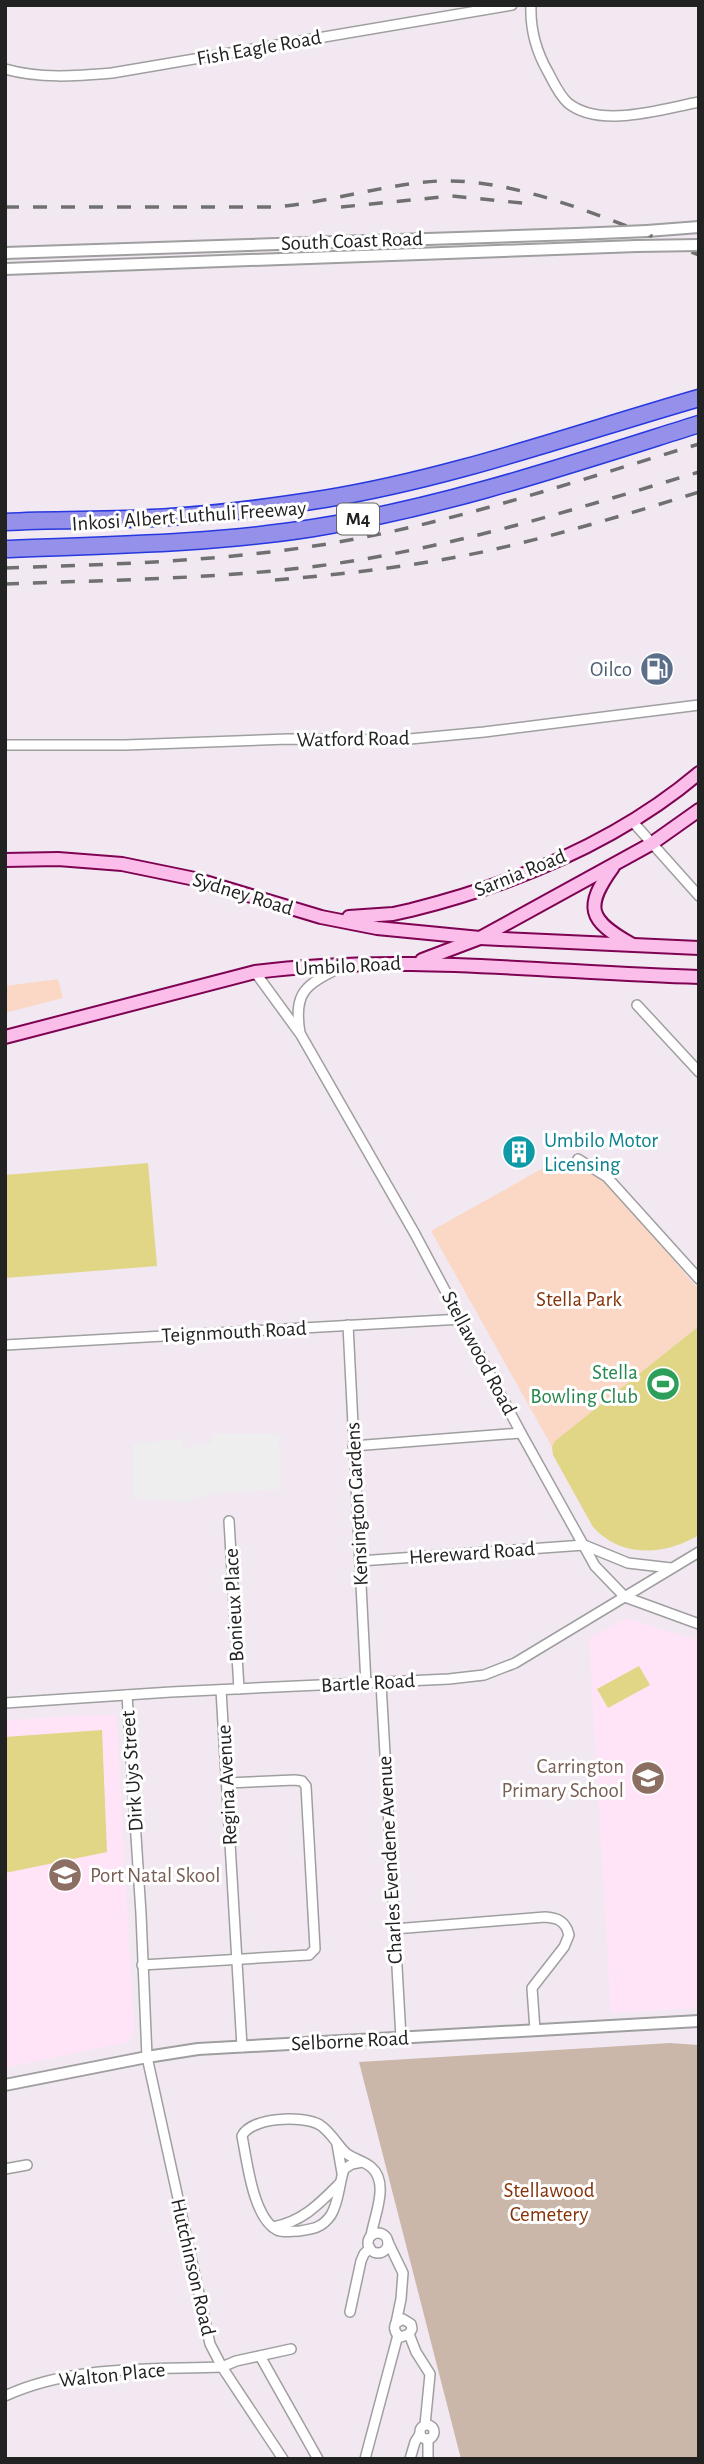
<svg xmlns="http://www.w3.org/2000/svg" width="704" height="2464" viewBox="0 0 704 2464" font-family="'Alegreya Sans',sans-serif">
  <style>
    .education { fill: #ffe4f8 }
    .cemetery { fill: #cbb7a9 }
    .park { fill: #fbd8c6 }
    .pitch { fill: #e1d586 }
    .parking { fill: #eee }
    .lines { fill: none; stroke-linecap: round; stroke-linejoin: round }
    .minor-casing { stroke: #9f9f9f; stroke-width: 12 }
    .tertiary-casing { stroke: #9f9f9f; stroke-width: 14 }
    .secondary-casing { stroke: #7e0352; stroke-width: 16 }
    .motorway-casing { stroke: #2638df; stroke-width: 19 }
    .minor { stroke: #fff; stroke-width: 9 }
    .tertiary { stroke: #fff; stroke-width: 10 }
    .secondary { stroke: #fbbde9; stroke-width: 12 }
    .motorway { stroke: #9590e9; stroke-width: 16 }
    .rail { stroke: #707070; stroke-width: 3.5; stroke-dasharray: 14 14; stroke-linecap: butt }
    .tertiary-bridge-casing { stroke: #9f9f9f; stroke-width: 14; stroke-linecap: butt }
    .tertiary-bridge { stroke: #fff; stroke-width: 10 }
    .labels { text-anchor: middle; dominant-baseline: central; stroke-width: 6; stroke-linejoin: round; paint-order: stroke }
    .shield { fill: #fff; stroke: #646464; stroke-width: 2 }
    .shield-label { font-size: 19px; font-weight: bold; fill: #222 }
    .street-label { font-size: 21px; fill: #222; stroke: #fff }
    .service-label { font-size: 21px; fill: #4e5e75; stroke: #fff; text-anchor: end }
    .culture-label { font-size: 21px; fill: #0d838f; stroke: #fff; text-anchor: start }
    .park-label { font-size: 21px; fill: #85330a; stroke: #fff }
    .leisure-label { font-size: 21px; fill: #27864d; stroke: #fff; text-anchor: end }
    .education-label { font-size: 21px; fill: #785e54; stroke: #fff; text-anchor: end }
  </style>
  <rect width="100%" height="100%" fill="#f1e8f2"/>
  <!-- education -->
  <g class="education">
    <polygon points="627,1618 699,1641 699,2008 611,2013 589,1638"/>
    <polygon points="116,1714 134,2030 128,2042 5,2068 5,1720"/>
  </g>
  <!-- cemetery -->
  <polygon class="cemetery" points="670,2043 699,2045 699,2459 461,2459 359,2062"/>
  <!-- park -->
  <g class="park">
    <polygon points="58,979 63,998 5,1013 5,986"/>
    <polygon points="554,1162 589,1169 604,1179 699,1290 699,1326 555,1441 552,1447 431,1231"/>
  </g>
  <!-- pitch -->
  <g class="pitch">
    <polygon points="148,1163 157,1266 5,1278 5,1175"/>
    <path d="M699 1326V1535C664 1556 621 1558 593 1527L553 1455 552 1447 555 1441Z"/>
    <polygon points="639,1666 650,1685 608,1708 597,1689"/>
    <polygon points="102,1730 107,1852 5,1873 5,1737"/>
  </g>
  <!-- parking -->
  <polygon class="parking" points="213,1434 279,1434 280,1489 214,1493 197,1497 189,1502 133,1498 133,1444 182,1439 183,1448 212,1443"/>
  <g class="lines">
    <!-- minor casing -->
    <g class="minor-casing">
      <g id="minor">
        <path d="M531 5C530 30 536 51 548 72 554 83 559 95 568 103 600 129 662 109 699 102"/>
        <path d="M5 69C40 79 76 76 112 73L512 5"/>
        <polyline points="5,745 125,745 288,739 399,740 484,732 699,705"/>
        <polyline points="632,821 699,896"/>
        <polyline points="255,972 301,1035 415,1234 521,1433 595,1566 625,1597 699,1624"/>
        <polyline points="637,1005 699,1072"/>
        <path d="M300 1033C293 991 306 985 341 967"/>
        <polyline points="578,1159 607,1177 699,1279"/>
        <polyline points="348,1325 366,1684"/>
        <polyline points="5,1345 462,1319"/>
        <polyline points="353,1446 521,1433"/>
        <polyline points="229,1521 239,1689"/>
        <polyline points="360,1561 584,1545 628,1563 671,1568"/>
        <polyline points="381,1683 401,2038"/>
        <polyline points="221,1690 242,2047"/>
        <polyline points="127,1695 141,1914 147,2057 210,2344 222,2367 283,2459"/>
        <polyline points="5,1703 171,1692 449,1679 484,1675 515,1663 699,1552"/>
        <path d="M394 1929 545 1917C555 1918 562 1919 567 1929L569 1935 564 1947 532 1988 535 2030"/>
        <polyline points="142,1965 309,1955 315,1949 306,1786 302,1781 295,1780 227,1783"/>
        <polyline points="337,2144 342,2173"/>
        <path d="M362 2162 352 2164 344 2169C339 2184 339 2202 331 2215 322 2228 313 2229 299 2231 291 2231 284 2233 277 2230 253 2218 247 2161 242 2136 251 2117 303 2115 320 2125 331 2132 337 2145 347 2154 354 2159 364 2161 371 2167 390 2183 374 2216 371 2236"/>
        <polyline points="5,2169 27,2165"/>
        <path d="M273 2227C302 2222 319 2204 339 2184"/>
        <circle cx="378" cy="2243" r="10"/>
        <polyline points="388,2242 403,2273 401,2299 396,2323"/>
        <polyline points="350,2312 361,2261 364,2254 370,2248"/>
        <path d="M409 2334 401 2337C395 2334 393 2328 396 2323L403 2319 411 2324 412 2329 409 2334 416 2352 430 2374 425 2425"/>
        <polyline points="260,2356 318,2459"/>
        <path d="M5 2396C72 2365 150 2370 222 2367L236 2361 291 2349"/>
        <circle cx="427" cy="2432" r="7"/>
        <polyline points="428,2439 428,2459"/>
        <polyline points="365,2459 398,2335"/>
        <polyline points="410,2459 415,2442 420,2434"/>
      </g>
    </g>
    <!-- tertiary casing -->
    <g class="tertiary-casing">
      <g id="tertiary">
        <polyline points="647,231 699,227"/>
        <polyline points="5,253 576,234"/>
        <polyline points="5,269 637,246"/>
        <polyline points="5,2085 147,2057 198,2049 699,2021"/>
      </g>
    </g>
    <!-- secondary casing -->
    <g class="secondary-casing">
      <g id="secondary">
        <polyline points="5,860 58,859 122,864 195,879 321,917 377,928 480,938 699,948"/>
        <path d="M613 867C584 907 588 920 631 944"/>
        <path d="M349 917 393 914 411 910C515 884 616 843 699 773"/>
        <polyline points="422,960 480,938 651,844 699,810"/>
        <path d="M5 1037 255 972C403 953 551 973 699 977"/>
      </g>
    </g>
    <!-- motorway casing -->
    <g class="motorway-casing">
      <g id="motorway">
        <path d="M5 522C60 519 115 521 170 517 221 514 273 507 324 499 452 478 574 434 699 398"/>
        <path d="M5 549C108 545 212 544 313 528 445 507 572 464 699 424"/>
      </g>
    </g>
    <!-- minor -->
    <use href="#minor" class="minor"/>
    <!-- tertiary -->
    <use href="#tertiary" class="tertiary"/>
    <!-- secondary -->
    <use href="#secondary" class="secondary"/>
    <!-- motorway -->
    <use href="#motorway" class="motorway"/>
    <!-- rail -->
    <g class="rail">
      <path d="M5 207H276C331 202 385 184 439 181 522 178 622 225 699 255"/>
      <polyline points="341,207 452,196 532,204"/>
      <path d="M5 568C122 564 240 561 355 539 472 517 585 478 699 444"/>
      <path d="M275 580C346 574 417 566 487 551 558 535 629 514 699 492"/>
      <path d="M5 584C109 580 214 579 318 566 448 549 573 510 699 472"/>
    </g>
    <!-- tertiary-bridge casing -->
    <g class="tertiary-bridge-casing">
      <g id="tertiary-bridge">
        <polyline points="576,234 647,231"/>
        <polyline points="637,246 699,245"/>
      </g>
    </g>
    <!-- tertiary-bridge -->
    <use href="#tertiary-bridge" class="tertiary-bridge"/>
  </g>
  <!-- icons -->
  <defs>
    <g id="fuel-disc" transform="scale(1.75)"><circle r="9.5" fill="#5c6f8a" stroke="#fff"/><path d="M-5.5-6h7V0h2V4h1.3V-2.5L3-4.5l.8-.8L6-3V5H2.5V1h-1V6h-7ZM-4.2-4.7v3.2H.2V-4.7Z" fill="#fff"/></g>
    <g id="building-disc" transform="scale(1.75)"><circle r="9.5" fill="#0f9aa8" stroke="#fff"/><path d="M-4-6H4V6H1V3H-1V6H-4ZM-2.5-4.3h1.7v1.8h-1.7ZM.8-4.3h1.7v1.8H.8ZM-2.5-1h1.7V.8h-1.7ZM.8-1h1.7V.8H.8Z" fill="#fff"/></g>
    <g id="stadium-disc" transform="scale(1.75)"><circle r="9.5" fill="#2e9e5b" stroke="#fff"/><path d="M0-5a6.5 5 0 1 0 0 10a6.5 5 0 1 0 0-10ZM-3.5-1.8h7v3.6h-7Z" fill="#fff"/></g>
    <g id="school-disc" transform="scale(1.75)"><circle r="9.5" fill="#8d6e63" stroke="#fff"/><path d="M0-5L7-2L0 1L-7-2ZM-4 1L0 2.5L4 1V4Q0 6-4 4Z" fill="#fff"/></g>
  </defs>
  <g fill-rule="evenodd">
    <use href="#fuel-disc" x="657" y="669"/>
    <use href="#building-disc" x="519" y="1152"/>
    <use href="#stadium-disc" x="663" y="1384"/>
    <use href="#school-disc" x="648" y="1778"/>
    <use href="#school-disc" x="65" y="1875"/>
  </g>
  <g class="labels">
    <!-- shield labels -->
    <rect class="shield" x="337" y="503.5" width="42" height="31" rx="5"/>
    <g class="shield-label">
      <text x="358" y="519">M4</text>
    </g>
    <!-- street labels -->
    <g class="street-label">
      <text transform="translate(259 48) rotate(-10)">Fish Eagle Road</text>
      <text transform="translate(352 241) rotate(-2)">South Coast Road</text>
      <text transform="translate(189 516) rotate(-4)">Inkosi Albert Luthuli Freeway</text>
      <text transform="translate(353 739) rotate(-1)">Watford Road</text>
      <text transform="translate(520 873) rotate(-22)">Sarnia Road</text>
      <text transform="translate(243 894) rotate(17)">Sydney Road</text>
      <text transform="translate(348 966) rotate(-3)">Umbilo Road</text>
      <text transform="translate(234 1332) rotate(-3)">Teignmouth Road</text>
      <text transform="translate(479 1353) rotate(62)">Stellawood Road</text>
      <text transform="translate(357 1504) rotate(-93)">Kensington Gardens</text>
      <text transform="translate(472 1553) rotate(-4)">Hereward Road</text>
      <text transform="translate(234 1605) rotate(-93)">Bonieux Place</text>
      <text transform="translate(368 1683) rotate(-3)">Bartle Road</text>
      <text transform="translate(132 1771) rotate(-94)">Dirk Uys Street</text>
      <text transform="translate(227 1785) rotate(-93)">Regina Avenue</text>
      <text transform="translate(390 1860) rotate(-93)">Charles Evendene Avenue</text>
      <text transform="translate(350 2041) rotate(-3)">Selborne Road</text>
      <text transform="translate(193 2267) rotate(77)">Hutchinson Road</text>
      <text transform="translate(112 2375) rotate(-6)">Walton Place</text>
    </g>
    <!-- service labels -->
    <g class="service-label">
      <text x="632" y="669">Oilco</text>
    </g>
    <!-- culture labels -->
    <g class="culture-label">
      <text x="544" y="1140">Umbilo Motor<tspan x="544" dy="24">Licensing</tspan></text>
    </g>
    <!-- park labels -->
    <g class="park-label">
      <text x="579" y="1299">Stella Park</text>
      <text x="549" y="2190">Stellawood<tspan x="549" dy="24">Cemetery</tspan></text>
    </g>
    <!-- leisure labels -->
    <g class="leisure-label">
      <text x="638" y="1372">Stella<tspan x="638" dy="24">Bowling Club</tspan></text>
    </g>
    <!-- education labels -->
    <g class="education-label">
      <text x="624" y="1766">Carrington<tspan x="624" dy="24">Primary School</tspan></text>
      <text x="90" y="1875" text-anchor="start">Port Natal Skool</text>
    </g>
  </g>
  <!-- border -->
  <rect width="704" height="2464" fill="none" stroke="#222222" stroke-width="14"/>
</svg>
